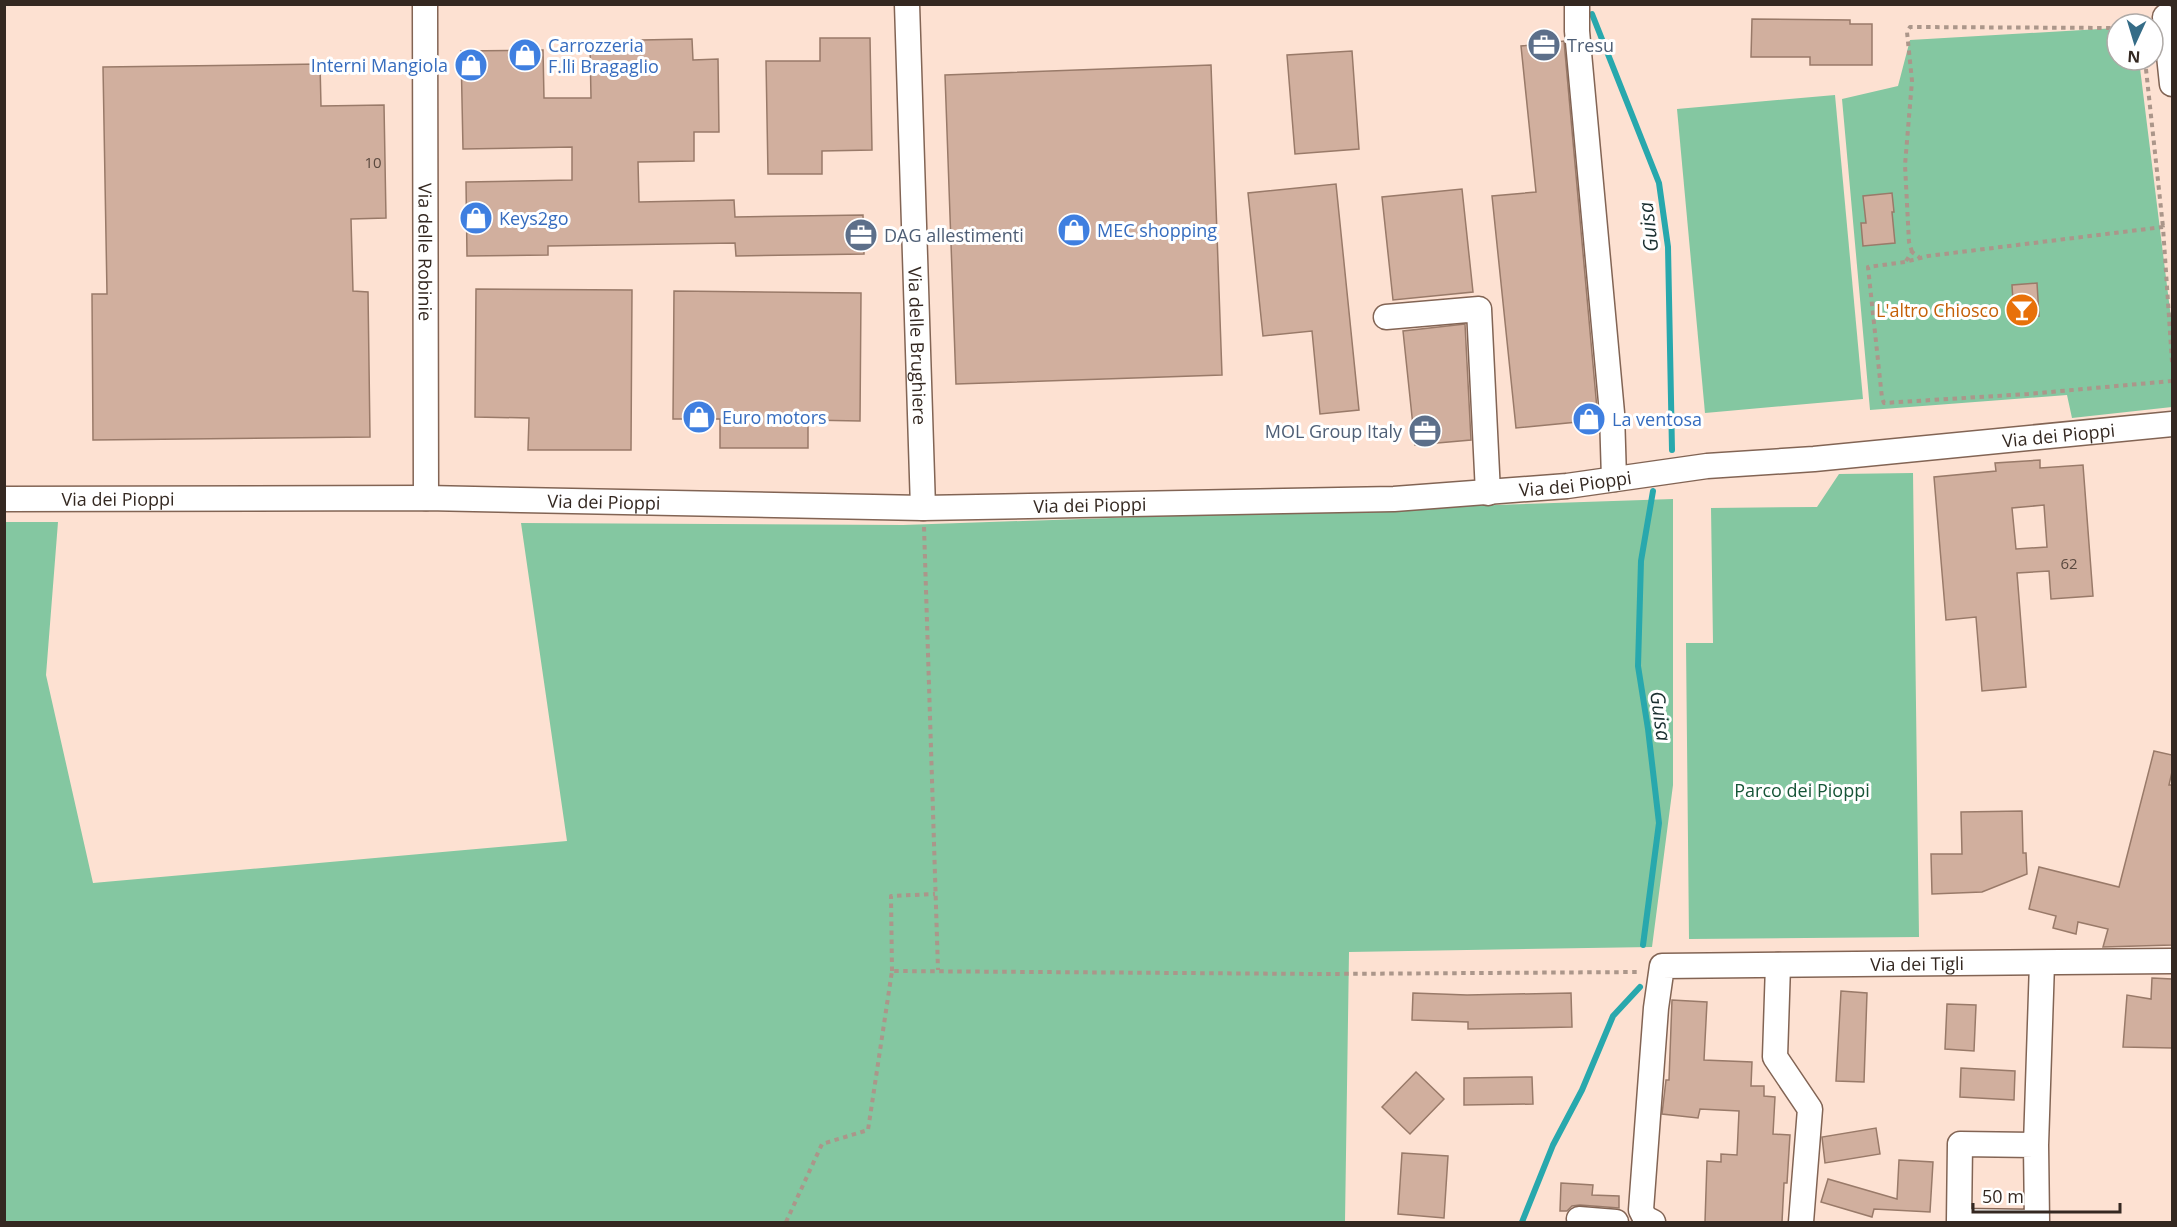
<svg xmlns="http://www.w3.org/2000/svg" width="2177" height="1227" viewBox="0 0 2177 1227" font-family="'Open Sans',sans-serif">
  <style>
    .green { fill: #84c7a1 }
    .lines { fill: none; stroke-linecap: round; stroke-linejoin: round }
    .stream { stroke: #28a8ad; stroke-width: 6 }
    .building { fill: #d1af9e; stroke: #997a69; stroke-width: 1.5; fill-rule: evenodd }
    .minor-casing { stroke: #826454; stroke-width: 27 }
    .path { stroke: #ab968a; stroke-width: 4; stroke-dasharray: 4.5 4.5; stroke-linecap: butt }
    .minor { stroke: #fff; stroke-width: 24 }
    .labels { text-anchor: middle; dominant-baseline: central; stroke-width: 6; stroke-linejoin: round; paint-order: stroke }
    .number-label { font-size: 15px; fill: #5b4a40 }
    .shop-label { font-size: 18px; fill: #366cbe; stroke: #fff; text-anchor: start }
    .service-label { font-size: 18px; fill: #4e5e75; stroke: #fff; text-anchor: start }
    .street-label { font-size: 18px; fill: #342821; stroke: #fff }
    .food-label { font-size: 18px; fill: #c56008; stroke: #fff; text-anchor: end }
    .park-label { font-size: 18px; fill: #165537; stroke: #fff }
    .water-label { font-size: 20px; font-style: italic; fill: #1a2f30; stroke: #fff }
  </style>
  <rect width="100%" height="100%" fill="#fde1d2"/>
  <!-- green -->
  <g class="green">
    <polygon points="2117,28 2117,60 2139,60 2172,326 2172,407 2072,418 2067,395 1870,410 1842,99 1898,86 1910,40"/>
    <polygon points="1835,95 1863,399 1705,413 1677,109"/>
    <polygon points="1913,473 1919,937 1689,939 1686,643 1713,643 1711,508 1817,507 1839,474"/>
    <polygon points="1673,499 1673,785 1652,947 1349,952 1345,1222 5,1222 4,522 58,522 46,675 93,883 567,841 521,523 903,525"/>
  </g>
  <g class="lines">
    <!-- stream -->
    <g class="stream">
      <polyline points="1592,14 1659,183 1668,247 1672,450"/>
      <polyline points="1643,945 1659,823 1648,729 1638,666 1641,561 1653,491"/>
      <polyline points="1522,1222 1553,1145 1582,1090 1613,1016 1640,987"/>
    </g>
  </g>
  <!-- building -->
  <g class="building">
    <polygon points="1752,19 1850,20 1850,24 1872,24 1872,65 1810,65 1810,57 1751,57"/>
    <polygon points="820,38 870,38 872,150 822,151 822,174 768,174 766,61 820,61"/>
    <polygon points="692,39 693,60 718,59 719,132 694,132 694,161 638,162 639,202 734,200 735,217 863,215 864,254 736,256 735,243 548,246 548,255 467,256 466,182 572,180 572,147 463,149 461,51 543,50 544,98 591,98 590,47 641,47 641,40"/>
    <polygon points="1564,41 1598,420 1516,428 1492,196 1536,192 1521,46"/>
    <polygon points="1352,51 1359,149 1295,154 1287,55"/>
    <polygon points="320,64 321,106 384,105 386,218 351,219 353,291 368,292 370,437 93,440 92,294 107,294 103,67"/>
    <polygon points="1211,65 1222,375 956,384 945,75"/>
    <polygon points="1336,184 1359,410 1320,414 1312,331 1263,336 1248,193"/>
    <polygon points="1462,189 1473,292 1393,300 1382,197"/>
    <polygon points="1892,193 1894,212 1892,212 1895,243 1863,246 1861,223 1866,223 1863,196"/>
    <polygon points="2037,283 2039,316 2014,318 2012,285"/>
    <polygon points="476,289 632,290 631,450 528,450 529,418 475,417"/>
    <polygon points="674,291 861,293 860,421 808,420 808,448 720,448 720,419 673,419"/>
    <polygon points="1465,324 1471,440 1415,445 1403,331"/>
    <path d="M2040 460V468L2083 465 2093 596 2051 599 2049 571 2017 573 2026 687 1982 691 1976 617 1946 620 1934 477 1996 471 1995 463ZM2044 505 2047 547 2016 549 2012 508Z"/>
    <polygon points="2154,751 2172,755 2172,772 2169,785 2172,785 2172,945 2103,947 2108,929 2078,922 2076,934 2053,928 2056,916 2029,909 2039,867 2119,887"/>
    <polygon points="2022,811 2023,853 2026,853 2027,874 1982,892 1932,894 1931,854 1962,854 1961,812"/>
    <polygon points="2152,978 2172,979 2172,1048 2123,1047 2127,995 2151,999"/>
    <polygon points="1841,991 1867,993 1864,1082 1836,1081"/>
    <polygon points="1413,993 1467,995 1571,993 1572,1027 1468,1029 1468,1022 1412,1020"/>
    <polygon points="1672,1000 1707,1002 1704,1060 1752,1062 1751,1086 1764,1086 1764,1096 1775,1097 1773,1134 1790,1135 1787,1183 1784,1183 1782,1222 1705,1222 1707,1161 1721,1162 1721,1154 1737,1155 1739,1111 1700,1109 1698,1118 1662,1114 1666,1080 1669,1080"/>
    <polygon points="1947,1004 1976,1005 1974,1051 1945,1049"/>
    <polygon points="1961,1068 2015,1071 2014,1100 1960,1097"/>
    <polygon points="1416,1072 1444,1099 1410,1134 1382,1107"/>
    <polygon points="1532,1077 1533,1104 1464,1105 1464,1078"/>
    <polygon points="1876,1128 1880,1154 1825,1163 1822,1137"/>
    <polygon points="1402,1153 1448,1156 1444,1218 1398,1214"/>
    <polygon points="1899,1160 1933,1162 1930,1212 1874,1209 1872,1217 1821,1202 1828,1179 1897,1199"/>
    <polygon points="1561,1183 1593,1185 1592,1195 1619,1196 1619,1208 1580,1205 1572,1206 1567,1211 1560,1211"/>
  </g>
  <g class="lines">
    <!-- minor casing -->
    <g class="minor-casing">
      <g id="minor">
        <path id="s1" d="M425 4 426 498"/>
        <path id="s2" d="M907 4 923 508"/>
        <polyline points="1577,4 1577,31 1612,413 1614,479"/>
        <polyline points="2165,17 2172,84"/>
        <polyline points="1386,317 1479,309 1488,493"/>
        <path id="s3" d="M4 499 426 498 923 508 1394 499 1567 486 1707 466 1814 459 2172 424"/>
        <polyline points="1778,965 1775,1057 1810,1109 1801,1222"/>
        <polyline points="2036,1145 1960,1144 1959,1221 2037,1222 2036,1145 2042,963"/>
        <polyline points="1579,1219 1616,1222"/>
        <path id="s4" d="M1653 1222 1645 1218 1641 1210 1656 1008 1662 966 2172 961"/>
      </g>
    </g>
    <!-- path -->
    <g class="path">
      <polyline points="2145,60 2163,227"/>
      <polyline points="1912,252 1909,242 1905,165 1912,81 1907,32 1910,27 2117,28"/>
      <polyline points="1906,261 1912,252 1919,257"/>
      <polyline points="2172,362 2163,227 1928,256 1905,262 1868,267 1882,398 1884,403 2028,394 2172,381"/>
      <polyline points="924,527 938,970"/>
      <polyline points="892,971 891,896 935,894"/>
      <polyline points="786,1222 822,1144 868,1130 892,971 1321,974 1640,972"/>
    </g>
    <!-- minor -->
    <use href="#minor" class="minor"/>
  </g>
  <!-- icons -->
  <defs>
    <g id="office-disc" transform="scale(1.725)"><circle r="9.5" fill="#5c6f8a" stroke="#fff"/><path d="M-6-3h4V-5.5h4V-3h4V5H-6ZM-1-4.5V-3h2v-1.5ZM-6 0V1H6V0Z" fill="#fff"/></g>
    <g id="shop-disc" transform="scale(1.725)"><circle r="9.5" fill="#3f7fe0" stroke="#fff"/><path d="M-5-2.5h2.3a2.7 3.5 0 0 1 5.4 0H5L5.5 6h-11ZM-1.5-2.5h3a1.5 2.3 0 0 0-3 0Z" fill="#fff"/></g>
    <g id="bar-disc" transform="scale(1.725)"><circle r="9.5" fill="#e8710a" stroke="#fff"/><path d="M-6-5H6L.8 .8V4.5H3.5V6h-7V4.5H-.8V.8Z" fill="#fff"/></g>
  </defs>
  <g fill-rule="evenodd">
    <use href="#office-disc" x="1544" y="45"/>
    <use href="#shop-disc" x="525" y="55"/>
    <use href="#shop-disc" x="471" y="65"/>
    <use href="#shop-disc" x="476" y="218"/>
    <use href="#shop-disc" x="1074" y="230"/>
    <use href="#office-disc" x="861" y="235"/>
    <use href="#bar-disc" x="2022" y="310"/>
    <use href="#shop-disc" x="699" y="417"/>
    <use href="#shop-disc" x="1589" y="419"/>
    <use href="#office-disc" x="1425" y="431"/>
  </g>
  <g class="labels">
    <!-- number labels -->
    <g class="number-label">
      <text x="373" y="162">10</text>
      <text x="2069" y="563">62</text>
    </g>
    <!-- shop labels -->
    <g class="shop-label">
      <text x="548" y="45">Carrozzeria<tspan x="548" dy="21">F.lli Bragaglio</tspan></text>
      <text x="448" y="65" text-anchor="end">Interni Mangiola</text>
      <text x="499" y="218">Keys2go</text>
      <text x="1097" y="230">MEC shopping</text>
      <text x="722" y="417">Euro motors</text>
      <text x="1612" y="419">La ventosa</text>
    </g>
    <!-- service labels -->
    <g class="service-label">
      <text x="1567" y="45">Tresu</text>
      <text x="884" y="235">DAG allestimenti</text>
      <text x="1402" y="431" text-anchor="end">MOL Group Italy</text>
    </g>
    <!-- street labels -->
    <g class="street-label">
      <text stroke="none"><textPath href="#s1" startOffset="248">Via delle Robinie</textPath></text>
      <text stroke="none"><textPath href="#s2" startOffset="342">Via delle Brughiere</textPath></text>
      <text stroke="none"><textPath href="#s3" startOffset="2058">Via dei Pioppi</textPath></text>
      <text stroke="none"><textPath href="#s3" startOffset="1572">Via dei Pioppi</textPath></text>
      <text stroke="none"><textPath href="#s3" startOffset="114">Via dei Pioppi</textPath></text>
      <text stroke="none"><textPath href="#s3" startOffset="600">Via dei Pioppi</textPath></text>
      <text stroke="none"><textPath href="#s3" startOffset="1086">Via dei Pioppi</textPath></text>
      <text stroke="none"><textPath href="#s4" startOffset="518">Via dei Tigli</textPath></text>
    </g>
    <!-- food labels -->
    <g class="food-label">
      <text x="1999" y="310">L'altro Chiosco</text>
    </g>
    <!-- park labels -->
    <g class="park-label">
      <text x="1802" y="790">Parco dei Pioppi</text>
    </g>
    <!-- water labels -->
    <g class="water-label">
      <text transform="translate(1648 227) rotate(-97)">Guisa</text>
      <text transform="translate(1661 716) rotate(82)">Guisa</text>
    </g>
  </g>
  <!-- border -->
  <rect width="2177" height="1227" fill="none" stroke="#342821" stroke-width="12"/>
  <!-- north arrow -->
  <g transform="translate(2135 42) rotate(184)"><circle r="28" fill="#ffffff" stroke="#aea9a6" stroke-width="1.5"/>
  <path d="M0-4.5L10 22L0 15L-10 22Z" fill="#356c87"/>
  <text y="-9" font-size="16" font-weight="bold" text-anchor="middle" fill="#342821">N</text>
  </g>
  <!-- scale -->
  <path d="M1973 1203v9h147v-9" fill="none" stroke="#342821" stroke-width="3"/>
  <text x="1982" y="1203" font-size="18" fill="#342821" stroke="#ffffff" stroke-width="4.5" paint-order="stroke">50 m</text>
</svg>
